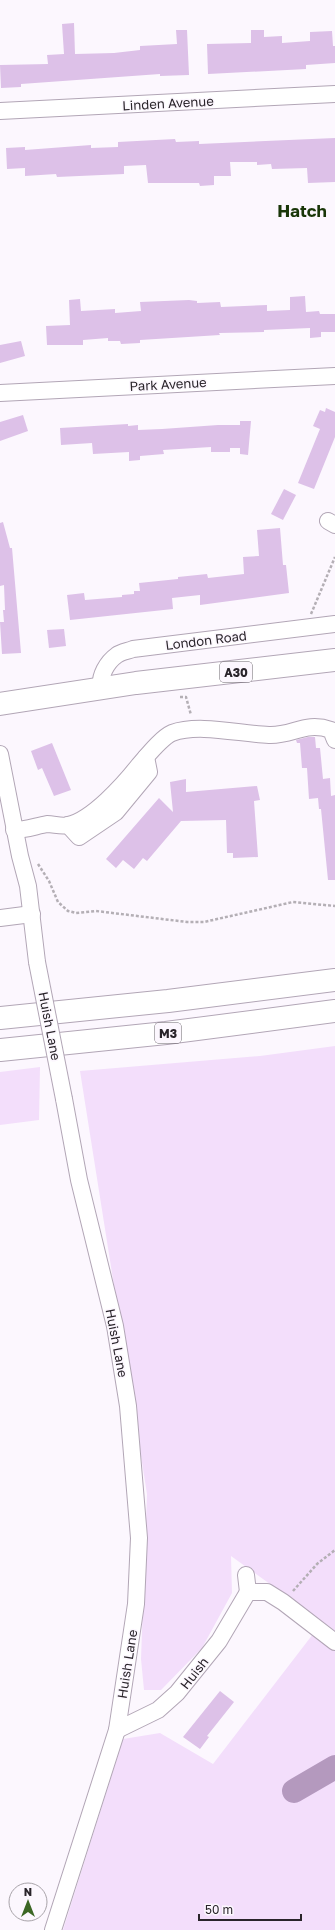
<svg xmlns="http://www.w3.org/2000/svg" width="335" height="1930" viewBox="0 0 335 1930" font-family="'Golos Text',sans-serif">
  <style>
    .green { fill: #f3defb }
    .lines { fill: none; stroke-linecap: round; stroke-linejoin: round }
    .river { stroke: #b499be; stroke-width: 24 }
    .building { fill: #ddc1e8 }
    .street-casing { stroke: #b2a6b6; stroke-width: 18 }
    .primary-casing { stroke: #b2a6b6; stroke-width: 24 }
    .highway-casing { stroke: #b2a6b6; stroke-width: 24 }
    .path { stroke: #b4afb5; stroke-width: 2.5; stroke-dasharray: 3 2; stroke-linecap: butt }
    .street { stroke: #fff; stroke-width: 16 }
    .primary { stroke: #fff; stroke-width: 22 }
    .highway { stroke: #fff; stroke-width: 22 }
    .street-bridge-casing { stroke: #b2a6b6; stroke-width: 18; stroke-linecap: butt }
    .street-bridge { stroke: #fff; stroke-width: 16 }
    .labels { text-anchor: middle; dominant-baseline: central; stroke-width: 3; stroke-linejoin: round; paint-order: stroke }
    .shield { fill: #fcf7fe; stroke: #68636a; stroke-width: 1 }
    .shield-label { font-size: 12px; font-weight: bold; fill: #29242a }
    .street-label { font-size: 13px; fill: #29242a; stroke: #fcf7fe }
    .district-label { font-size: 17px; font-weight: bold; fill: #193608; stroke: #fcf7fe }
  </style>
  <rect width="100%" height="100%" fill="#fcf7fe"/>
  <!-- green -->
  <g class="green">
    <polygon points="335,1046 335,1631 231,1556 232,1593 202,1648 161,1690 144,1690 141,1659 147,1494 80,1071 260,1056"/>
    <polygon points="40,1067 39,1120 0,1125 0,1072"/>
    <polygon points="313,1634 335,1649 335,1930 63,1930 123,1739 160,1733 213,1764"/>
  </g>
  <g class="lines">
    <!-- river -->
    <polyline class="river" points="294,1791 335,1767"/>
  </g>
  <!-- building -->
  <g class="building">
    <polygon points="74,23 75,54 114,53 140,50 140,46 177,44 176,30 187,30 189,75 160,76 160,74 21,84 21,87 1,88 0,65 48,64 47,55 64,54 62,24"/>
    <polygon points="251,30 264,30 264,37 282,36 282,43 310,41 310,32 332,31 333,46 335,46 335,63 306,65 306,69 208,74 207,44 251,43"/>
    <polygon points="335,138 335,182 308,183 307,168 272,169 271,164 257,165 257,162 230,162 231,176 214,176 214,185 200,186 199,183 148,183 146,165 124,166 124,174 57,177 56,174 25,176 25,168 7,169 6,148 25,147 25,150 91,145 91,148 118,147 118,142 175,139 176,142 199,141 199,144"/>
    <polygon points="305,296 306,312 319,311 320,314 335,314 335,332 321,332 321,337 310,338 310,328 264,330 264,332 219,333 220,335 140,340 140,343 121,344 120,341 108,341 108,338 83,340 83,345 47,345 46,326 70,325 69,300 80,299 81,311 115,309 115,313 141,311 140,302 189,300 197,301 197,303 220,302 221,307 267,305 267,311 290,310 290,297"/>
    <polygon points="21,341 25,356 0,363 0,345"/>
    <polygon points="326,408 335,412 335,437 314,489 298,483 320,429 313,426 320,410 325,412"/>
    <polygon points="23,415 28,431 0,441 0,422"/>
    <polygon points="240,421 251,421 248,455 240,454 240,448 230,448 230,452 211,452 211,447 163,450 164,454 140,456 140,460 129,461 129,452 93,454 92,443 61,445 60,428 128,424 128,426 138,425 138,430 162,429 218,425 240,425"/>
    <polygon points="284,489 296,495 283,520 271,514"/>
    <polygon points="3,522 10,548 12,548 21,653 2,654 0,622 4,622 3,610 5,610 4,585 0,586 0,523"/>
    <polygon points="280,528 283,565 286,565 289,593 200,605 200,595 172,598 173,609 70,620 67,595 84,593 85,600 122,597 122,595 134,594 134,591 140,591 139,583 178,579 178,577 207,574 208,578 244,574 243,557 259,556 257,530"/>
    <polygon points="64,629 66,646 49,648 47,630"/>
    <polygon points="308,737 315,737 316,748 320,748 323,779 330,778 331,796 335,795 335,880 328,880 321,809 319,809 318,798 309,799 307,768 302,768 300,743 297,743 296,740"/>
    <polygon points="52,743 71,790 54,796 42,768 38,770 31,751"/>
    <polygon points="186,779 186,792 257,786 260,800 254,801 258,857 233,858 233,853 227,853 226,820 181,821 147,861 143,858 134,869 123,860 116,868 106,859 159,798 173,812 170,782"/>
    <polygon points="220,1691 234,1702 207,1736 209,1737 200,1749 183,1737"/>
  </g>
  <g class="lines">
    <!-- street casing -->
    <g class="street-casing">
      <g id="street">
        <polyline points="0,111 335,94"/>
        <polyline points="0,393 335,376"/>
        <polyline points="328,521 335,525"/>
        <path d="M101 688C99 676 107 662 117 655 121 652 128 651 133 649L335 624"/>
        <polyline points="0,754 20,856 28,886 37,962"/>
        <polyline points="68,825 79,837 116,812 149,772 146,757"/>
        <path d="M14 830C25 830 36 826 47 824 54 824 62 827 68 825 92 820 124 784 139 765 147 756 161 738 172 733 199 723 240 734 269 735 293 736 305 721 331 730L335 740"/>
        <polyline points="0,918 32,914"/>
        <polyline points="246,1575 248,1592"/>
        <polyline points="117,1730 158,1710 177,1693 219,1641 248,1592 267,1592 283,1602 335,1642"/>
        <polyline points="53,1930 117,1730 136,1604 139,1538 128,1406 115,1326 79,1180 64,1099"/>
      </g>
    </g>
    <!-- primary casing -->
    <g class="primary-casing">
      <polyline id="primary" points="0,704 136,683 335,660"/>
    </g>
    <!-- highway casing -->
    <g class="highway-casing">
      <g id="highway">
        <polyline points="0,1018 168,1001 335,980"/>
        <polyline points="0,1050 166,1033 335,1011"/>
      </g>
    </g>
    <!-- path -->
    <g class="path">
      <polyline points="311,614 335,557"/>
      <polyline points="180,697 186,697 191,715"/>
      <polyline points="38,864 49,881 58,902 68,911 76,913 96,911 187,922 204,922 293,902 335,906"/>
      <polyline points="293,1591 317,1564 335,1550"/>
    </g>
    <!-- street -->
    <use href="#street" class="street"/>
    <!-- primary -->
    <use href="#primary" class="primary"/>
    <!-- highway -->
    <use href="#highway" class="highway"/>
    <!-- street-bridge casing -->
    <g class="street-bridge-casing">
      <polyline id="street-bridge" points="37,962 64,1099"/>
    </g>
    <!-- street-bridge -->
    <use href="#street-bridge" class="street-bridge"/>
  </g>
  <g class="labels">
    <!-- shield labels -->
    <g class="shield">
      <rect x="220" y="662" width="32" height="20" rx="3"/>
      <rect x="155" y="1023" width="26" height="20" rx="3"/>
    </g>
    <g class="shield-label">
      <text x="236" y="672">A30</text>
      <text x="168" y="1033">M3</text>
    </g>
    <!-- street labels -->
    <g class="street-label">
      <text transform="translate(168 103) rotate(-3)">Linden Avenue</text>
      <text transform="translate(168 384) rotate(-3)">Park Avenue</text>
      <text transform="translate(206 640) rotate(-7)">London Road</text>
      <text transform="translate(50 1026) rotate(79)">Huish Lane</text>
      <text transform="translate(117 1343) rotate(79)">Huish Lane</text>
      <text transform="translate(127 1664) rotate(-81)">Huish Lane</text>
      <text transform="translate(194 1673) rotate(-52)">Huish</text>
    </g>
    <!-- district labels -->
    <g class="district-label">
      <text x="302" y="210">Hatch</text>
    </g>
  </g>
  <!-- north arrow -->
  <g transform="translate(28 1902)"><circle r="19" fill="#fcf7fe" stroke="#a8a3a9"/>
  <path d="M0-3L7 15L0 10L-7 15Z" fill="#3c6725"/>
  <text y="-6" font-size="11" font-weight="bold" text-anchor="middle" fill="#29242a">N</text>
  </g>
  <!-- scale -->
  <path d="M199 1914v6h102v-6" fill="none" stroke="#29242a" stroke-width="2"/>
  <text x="205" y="1914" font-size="12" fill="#29242a" stroke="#fcf7fe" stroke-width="3" paint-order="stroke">50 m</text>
</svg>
